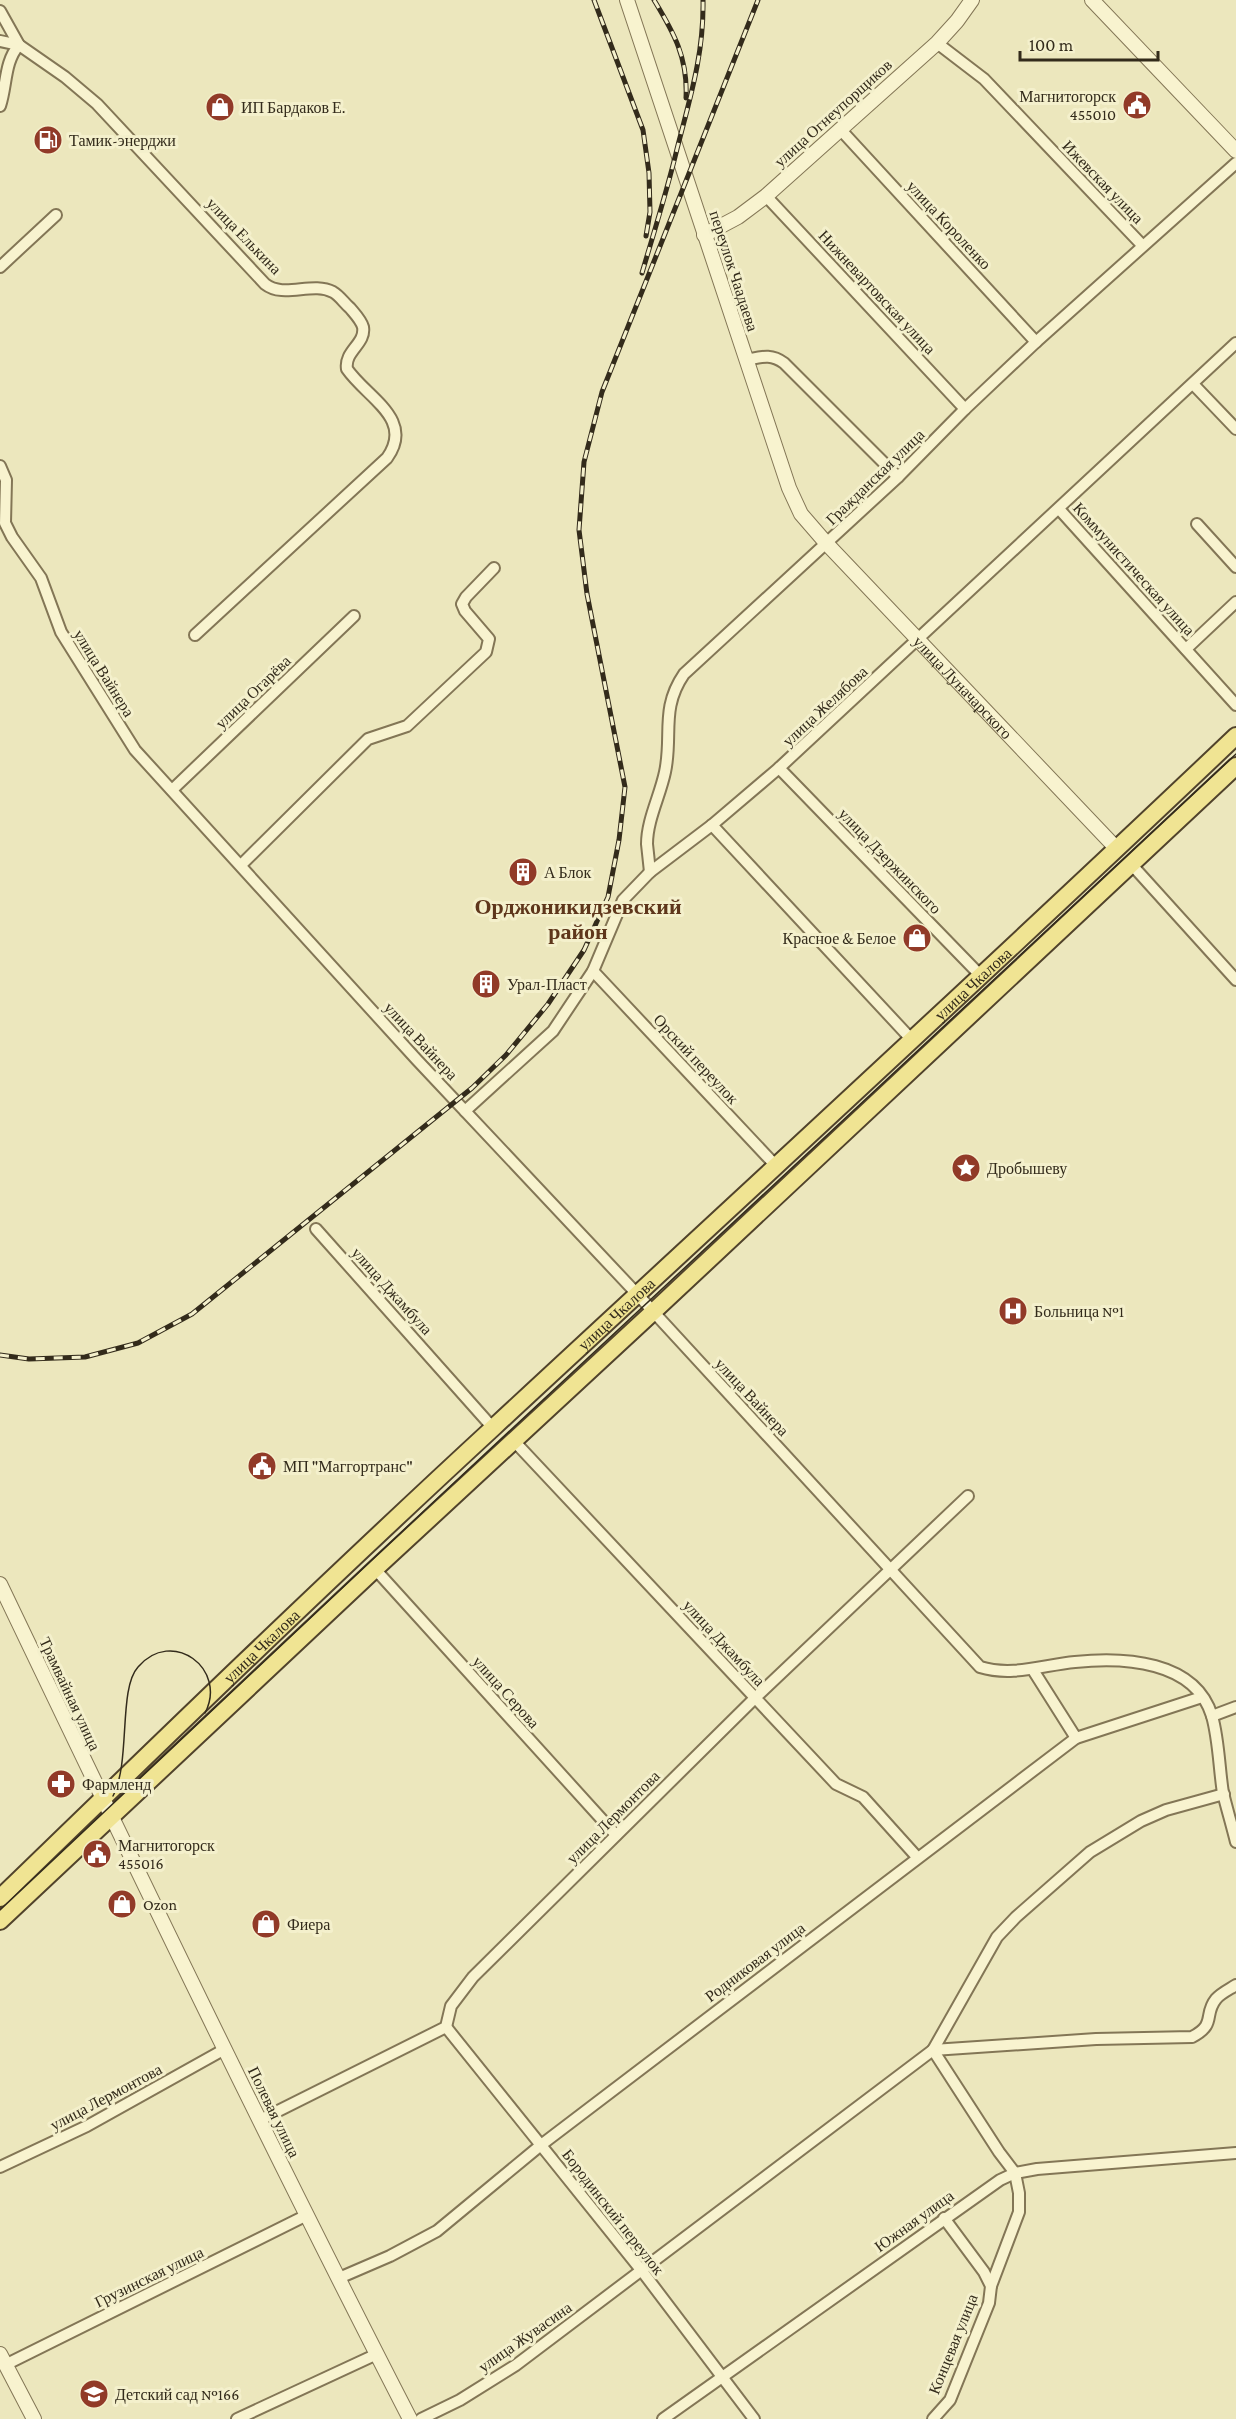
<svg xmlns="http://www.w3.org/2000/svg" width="1236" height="2419" viewBox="0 0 1236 2419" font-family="'Crimson Pro',serif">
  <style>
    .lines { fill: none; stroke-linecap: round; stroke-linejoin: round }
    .minor-casing { stroke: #837656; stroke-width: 14 }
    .tertiary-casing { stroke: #837656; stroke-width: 16 }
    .primary-casing { stroke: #51432b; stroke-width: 20 }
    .minor { stroke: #f8f3cf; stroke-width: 10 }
    .tertiary { stroke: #f8f3cf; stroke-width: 14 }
    .primary { stroke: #f0e493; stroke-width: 16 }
    .tram { stroke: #332b1b; stroke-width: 1.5 }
    .rail-casing { stroke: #332b1b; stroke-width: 5 }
    .rail { stroke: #f4f0cc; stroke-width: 3; stroke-dasharray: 9; stroke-linecap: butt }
    .labels { text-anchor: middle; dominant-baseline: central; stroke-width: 6; stroke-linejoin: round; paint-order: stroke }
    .poi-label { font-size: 16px; fill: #332b1b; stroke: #f4f0cc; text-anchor: start }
    .street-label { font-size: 16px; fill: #332b1b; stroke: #f4f0cc }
    .district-label { font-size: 22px; font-weight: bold; fill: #5e361b; stroke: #f4f0cc }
  </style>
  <rect width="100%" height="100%" fill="#ece7bd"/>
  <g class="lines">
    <!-- minor casing -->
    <g class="minor-casing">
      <g id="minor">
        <path d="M0 11 19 45 65 77 97 104 265 284C284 299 312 281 333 292 340 296 344 303 350 308 355 314 361 320 363 327 366 344 344 351 347 369 367 398 415 419 387 458L195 635"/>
        <polyline points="0,41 19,45"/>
        <polyline points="937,43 984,79 1142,245"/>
        <path d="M0 106C7 85 4 62 19 45"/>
        <polyline points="840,129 1036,342"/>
        <polyline points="766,196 965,409"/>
        <polyline points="0,267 56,215"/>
        <path d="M746 360C761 357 771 353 784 363L898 477"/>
        <polyline points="1193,384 1236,429"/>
        <path d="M0 466 6 480 5 523 12 537 41 578 61 632 135 750 417 1060 638 1295 980 1667C1012 1677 1043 1665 1075 1662 1123 1657 1195 1660 1212 1716 1219 1741 1219 1768 1223 1793 1227 1809 1232 1826 1236 1842"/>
        <polyline points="1059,509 1236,705"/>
        <polyline points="1197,524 1236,567"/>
        <polyline points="1186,649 1236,602"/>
        <polyline points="779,768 980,975"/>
        <polyline points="172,790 354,616"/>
        <polyline points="712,825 912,1040"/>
        <polyline points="241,865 368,739 407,726 486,652 489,639 465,611 462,604 466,597 494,568"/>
        <polyline points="1132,865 1236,980"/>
        <path d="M650 872C649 863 648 853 647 844 647 820 660 796 665 772 673 735 660 709 684 674L898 477 965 409 1036 342 1236 163"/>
        <polyline points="593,971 777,1167"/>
        <polyline points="465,1111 553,1031 593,971 623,900 650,872 712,825 779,768 1236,343"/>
        <polyline points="316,1229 493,1428"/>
        <polyline points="514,1441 836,1784 863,1797 917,1857"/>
        <polyline points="375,1569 616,1835"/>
        <polyline points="1033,1670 1076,1738"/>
        <polyline points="1212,1716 1236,1707"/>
        <polyline points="446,2027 642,2271 754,2419"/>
        <path d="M933 2050 1096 2039 1192 2037C1217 2024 1203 2015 1216 1999 1221 1993 1230 1989 1236 1985"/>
        <polyline points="933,2050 999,2152 1015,2173 1019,2193 1019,2212 991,2286"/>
        <polyline points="260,2120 446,2027 451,2006 473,1977 755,1698 968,1496"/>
        <polyline points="0,2167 87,2126 225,2049"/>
        <polyline points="339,2278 390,2256 437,2231 541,2145 1076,1738 1202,1697"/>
        <polyline points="5,2365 307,2215"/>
        <polyline points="237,2419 377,2354"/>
        <polyline points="421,2419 460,2400 516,2365 933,2050 997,1937 1016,1917 1090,1852 1141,1821 1166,1810 1224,1794"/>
        <polyline points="663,2419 1000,2180 1015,2173 1037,2169 1236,2153"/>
        <polyline points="933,2419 950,2400 989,2303 991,2286 984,2272 944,2218"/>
      </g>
    </g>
    <!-- tertiary casing -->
    <g class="tertiary-casing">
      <g id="tertiary">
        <path id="s1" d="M627 0 789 488 801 514 827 544 1117 849"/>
        <polyline points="1092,0 1236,151"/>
        <polyline points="704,235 738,217 766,196 937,43 957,21 972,0"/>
        <path d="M0 1584C134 1864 268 2143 410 2419"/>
        <polyline points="0,2354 34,2419"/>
      </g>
    </g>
    <!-- primary casing -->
    <g class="primary-casing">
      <g id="primary">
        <path id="s2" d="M0 1898C163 1740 327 1581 494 1427 742 1197 991 969 1236 736"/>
        <polyline points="0,1921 375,1569 653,1312 1236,766"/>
      </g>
    </g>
    <!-- minor -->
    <use href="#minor" class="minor"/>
    <!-- tertiary -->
    <use href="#tertiary" class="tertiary"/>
    <!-- primary -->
    <use href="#primary" class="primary"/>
    <!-- tram -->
    <g class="tram">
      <path d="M113 1796C131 1762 118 1689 138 1667 172 1627 228 1669 205 1713"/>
      <polyline points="0,1910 442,1494 1236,754"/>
    </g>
    <!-- rail casing -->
    <g class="rail-casing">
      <g id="rail">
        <polyline points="594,0 643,130 649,173 650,212 646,236"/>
        <path d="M654 0C674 33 688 58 686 98"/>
        <path d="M642 273C654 232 667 191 677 149 690 98 704 54 703 0"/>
        <polyline points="0,1355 29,1359 85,1357 138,1343 192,1314 472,1088 506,1055 548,1004 584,950 608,897 619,840 625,787 587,594 579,530 584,462 602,392 758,0"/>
      </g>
    </g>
    <!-- rail -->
    <use href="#rail" class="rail"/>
  </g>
  <!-- icons -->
  <defs>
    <g id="civic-disc" transform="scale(1.5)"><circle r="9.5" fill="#913a28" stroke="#f4f0cc"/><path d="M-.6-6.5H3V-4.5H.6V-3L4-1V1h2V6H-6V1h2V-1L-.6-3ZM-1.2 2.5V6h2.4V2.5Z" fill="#fff"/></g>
    <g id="shop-disc" transform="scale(1.5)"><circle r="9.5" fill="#913a28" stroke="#f4f0cc"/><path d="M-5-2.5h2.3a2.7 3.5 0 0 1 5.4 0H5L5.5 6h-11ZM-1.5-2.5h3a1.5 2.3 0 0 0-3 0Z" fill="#fff"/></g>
    <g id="fuel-disc" transform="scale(1.5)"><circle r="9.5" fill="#913a28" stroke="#f4f0cc"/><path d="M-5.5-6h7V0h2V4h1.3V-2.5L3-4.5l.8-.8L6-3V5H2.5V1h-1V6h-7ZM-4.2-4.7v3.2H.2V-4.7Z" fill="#fff"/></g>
    <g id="building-disc" transform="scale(1.5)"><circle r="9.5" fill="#913a28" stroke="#f4f0cc"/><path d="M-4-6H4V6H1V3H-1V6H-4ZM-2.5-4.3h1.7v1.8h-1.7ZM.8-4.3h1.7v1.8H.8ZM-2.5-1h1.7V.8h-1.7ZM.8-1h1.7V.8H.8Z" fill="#fff"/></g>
    <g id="sight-disc" transform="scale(1.5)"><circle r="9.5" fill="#913a28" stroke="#f4f0cc"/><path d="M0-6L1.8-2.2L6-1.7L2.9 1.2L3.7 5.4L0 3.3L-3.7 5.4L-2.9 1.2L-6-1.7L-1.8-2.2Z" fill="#fff"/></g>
    <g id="hospital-disc" transform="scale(1.5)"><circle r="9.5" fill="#913a28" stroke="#f4f0cc"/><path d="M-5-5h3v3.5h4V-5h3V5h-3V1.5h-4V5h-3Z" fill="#fff"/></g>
    <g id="pharmacy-disc" transform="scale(1.5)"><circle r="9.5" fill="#913a28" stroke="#f4f0cc"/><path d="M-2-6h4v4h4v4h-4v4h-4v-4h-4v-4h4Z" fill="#fff"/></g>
    <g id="school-disc" transform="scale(1.5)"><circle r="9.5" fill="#913a28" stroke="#f4f0cc"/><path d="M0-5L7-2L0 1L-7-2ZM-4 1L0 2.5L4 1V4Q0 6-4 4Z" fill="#fff"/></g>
  </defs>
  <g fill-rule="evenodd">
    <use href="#civic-disc" x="1137" y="105"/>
    <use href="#shop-disc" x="220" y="107"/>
    <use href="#fuel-disc" x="48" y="140"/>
    <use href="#building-disc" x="523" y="872"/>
    <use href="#shop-disc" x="917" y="938"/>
    <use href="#building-disc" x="486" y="984"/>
    <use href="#sight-disc" x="966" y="1168"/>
    <use href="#hospital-disc" x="1013" y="1311"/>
    <use href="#civic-disc" x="262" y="1466"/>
    <use href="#pharmacy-disc" x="61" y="1784"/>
    <use href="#civic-disc" x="97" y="1854"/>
    <use href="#shop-disc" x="122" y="1904"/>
    <use href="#shop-disc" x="266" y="1924"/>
    <use href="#school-disc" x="94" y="2394"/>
  </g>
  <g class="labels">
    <!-- poi labels -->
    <g class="poi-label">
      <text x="1116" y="96" text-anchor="end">Магнитогорск<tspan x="1116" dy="18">455010</tspan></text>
      <text x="241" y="107">ИП Бардаков Е.</text>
      <text x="69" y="140">Тамик-энерджи</text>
      <text x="544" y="872">А Блок</text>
      <text x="896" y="938" text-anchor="end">Красное &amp; Белое</text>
      <text x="507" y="984">Урал-Пласт</text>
      <text x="987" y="1168">Дробышеву</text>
      <text x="1034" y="1311">Больница №1</text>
      <text x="283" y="1466">МП "Маггортранс"</text>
      <text x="82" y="1784">Фармленд</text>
      <text x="118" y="1845">Магнитогорск<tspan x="118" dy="18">455016</tspan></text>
      <text x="143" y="1904">Ozon</text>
      <text x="287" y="1924">Фиера</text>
      <text x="115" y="2394">Детский сад №166</text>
    </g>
    <!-- street labels -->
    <g class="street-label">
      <text transform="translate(833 113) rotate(-42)">улица Огнеупорщиков</text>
      <text transform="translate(1103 182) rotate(46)">Ижевская улица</text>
      <text transform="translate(949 225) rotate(47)">улица Короленко</text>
      <text transform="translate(244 236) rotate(46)">улица Елькина</text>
      <text transform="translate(734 271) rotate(72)">переулок Чаадаева</text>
      <text transform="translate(877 292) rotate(47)">Нижневартовская улица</text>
      <text transform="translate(875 477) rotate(-44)">Гражданская улица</text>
      <text transform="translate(1134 569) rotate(48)">Коммунистическая улица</text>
      <text transform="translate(104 673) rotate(58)">улица Вайнера</text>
      <text stroke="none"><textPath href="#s1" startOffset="780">улица Луначарского</textPath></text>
      <text transform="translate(253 692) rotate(-44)">улица Огарёва</text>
      <text transform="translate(825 706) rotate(-43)">улица Желябова</text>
      <text transform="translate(890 861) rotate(46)">улица Дзержинского</text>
      <text stroke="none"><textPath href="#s2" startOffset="1335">улица Чкалова</textPath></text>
      <text transform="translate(421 1041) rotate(47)">улица Вайнера</text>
      <text transform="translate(696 1059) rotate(47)">Орский переулок</text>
      <text transform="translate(392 1291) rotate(48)">улица Джамбула</text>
      <text stroke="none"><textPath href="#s2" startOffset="849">улица Чкалова</textPath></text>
      <text transform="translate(752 1397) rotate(47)">улица Вайнера</text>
      <text transform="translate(724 1643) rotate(47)">улица Джамбула</text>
      <text stroke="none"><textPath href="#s2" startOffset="363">улица Чкалова</textPath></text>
      <text transform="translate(506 1692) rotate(48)">улица Серова</text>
      <text transform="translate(70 1694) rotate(65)">Трамвайная улица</text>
      <text transform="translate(613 1817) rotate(-45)">улица Лермонтова</text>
      <text transform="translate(755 1962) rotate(-37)">Родниковая улица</text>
      <text transform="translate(106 2097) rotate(-28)">улица Лермонтова</text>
      <text transform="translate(274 2112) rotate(64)">Полевая улица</text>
      <text transform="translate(613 2212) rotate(52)">Бородинский переулок</text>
      <text transform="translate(914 2221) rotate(-36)">Южная улица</text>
      <text transform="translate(149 2277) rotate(-26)">Грузинская улица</text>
      <text transform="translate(525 2337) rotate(-35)">улица Жувасина</text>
      <text transform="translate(953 2344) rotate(-68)">Концевая улица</text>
    </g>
    <!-- district labels -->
    <g class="district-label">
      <text x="578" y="906">Орджоникидзевский<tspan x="578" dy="25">район</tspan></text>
    </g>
  </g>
  <!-- scale -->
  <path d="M1020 51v9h138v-9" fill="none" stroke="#332b1b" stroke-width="3"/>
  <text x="1029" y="51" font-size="18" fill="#332b1b" stroke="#f4f0cc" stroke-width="4.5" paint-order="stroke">100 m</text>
</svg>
